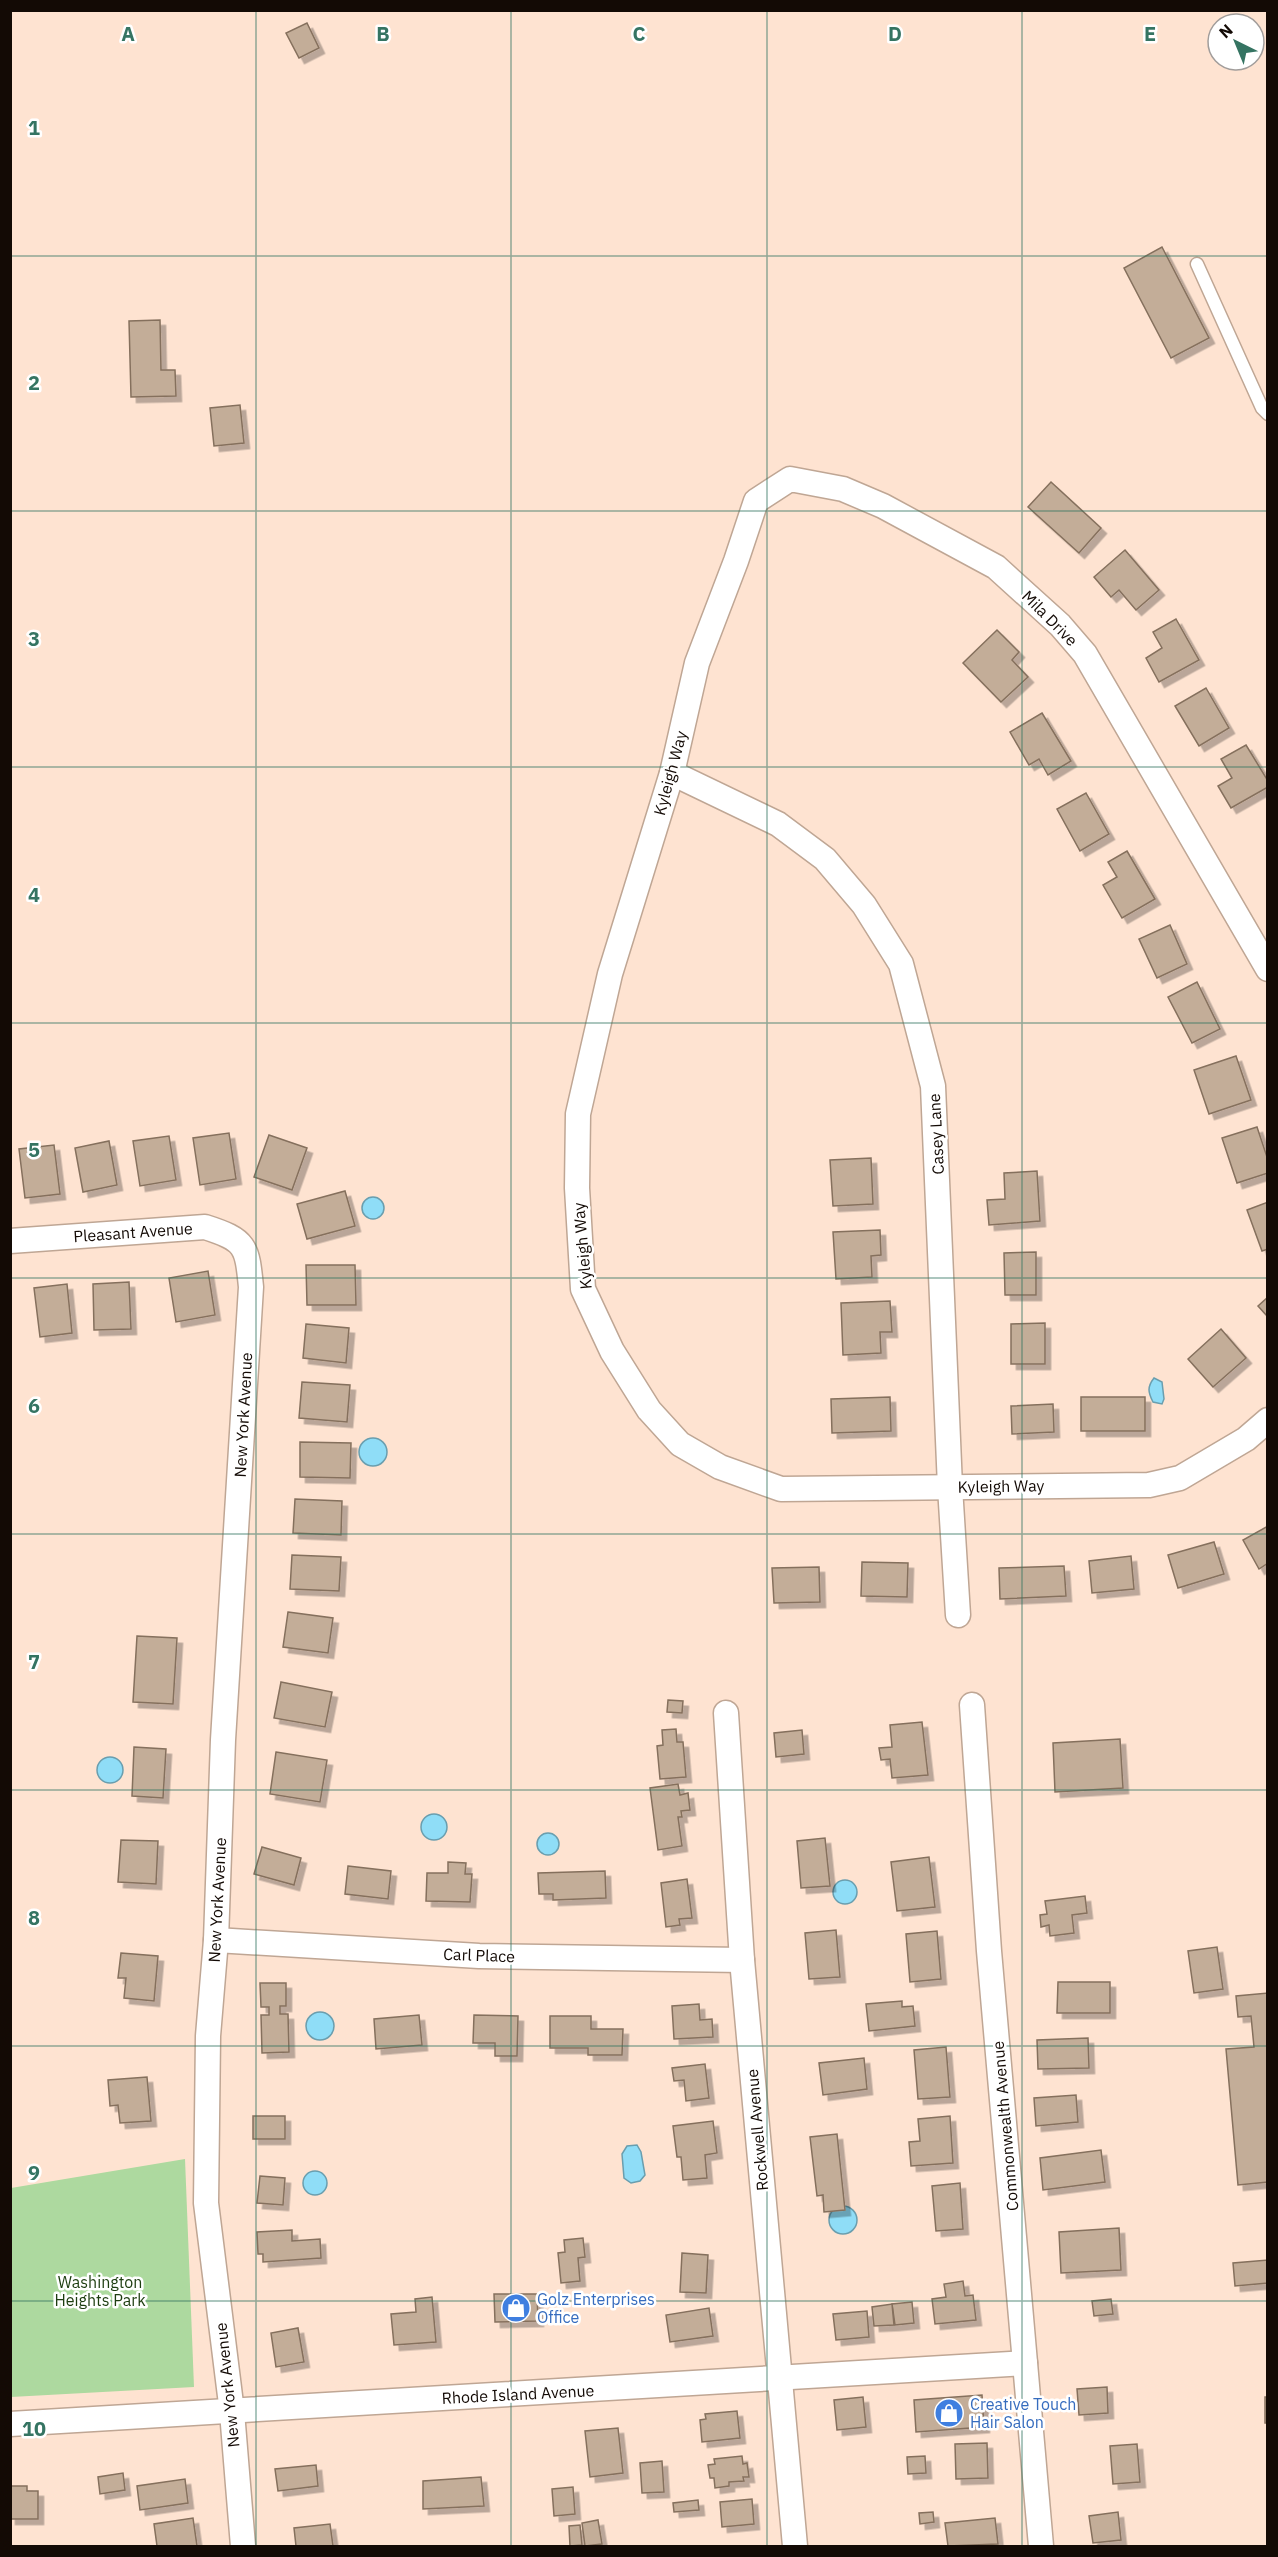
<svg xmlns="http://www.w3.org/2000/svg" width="1278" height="2557" viewBox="0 0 1278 2557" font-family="'IBM Plex Sans',sans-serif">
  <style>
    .green { fill: #add99f }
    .water { fill: #8fddf7; stroke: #6a9eae; stroke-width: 1.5 }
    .building { fill: #c3ad98; stroke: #85705d; stroke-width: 1.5; filter: url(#shadow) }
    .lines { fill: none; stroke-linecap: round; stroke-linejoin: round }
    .service-casing { stroke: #bfa694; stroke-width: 15 }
    .minor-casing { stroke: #bfa694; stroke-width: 27 }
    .service { stroke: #fff; stroke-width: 12 }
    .minor { stroke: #fff; stroke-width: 24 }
    .grid { fill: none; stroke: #357462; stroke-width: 1.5; stroke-opacity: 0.55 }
    .labels { text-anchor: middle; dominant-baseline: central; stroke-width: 5; stroke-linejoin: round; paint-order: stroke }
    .street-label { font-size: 16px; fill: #130a05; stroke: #fff }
    .park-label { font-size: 16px; fill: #1d3d10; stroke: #fff }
    .shop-label { font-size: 16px; fill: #366cbe; stroke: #fff; text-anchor: start }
    .grid-label { font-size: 20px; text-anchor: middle; font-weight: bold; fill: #357462; stroke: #fff; stroke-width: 5; stroke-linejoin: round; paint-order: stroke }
  </style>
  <defs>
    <filter id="shadow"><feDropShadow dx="5.5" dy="5.5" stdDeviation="0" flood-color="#0004"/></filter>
  </defs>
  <rect width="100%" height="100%" fill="#fee3d1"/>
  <!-- green -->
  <polygon class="green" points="185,2159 194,2387 11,2397 11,2188"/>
  <!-- water -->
  <g class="water">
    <circle cx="373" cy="1208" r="11"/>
    <path d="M1154 1378 1162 1382 1164 1399 1162 1404 1153 1402C1148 1392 1147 1387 1154 1378Z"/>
    <circle cx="373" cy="1452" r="14"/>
    <circle cx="110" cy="1770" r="13"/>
    <circle cx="434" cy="1827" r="13"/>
    <circle cx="548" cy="1844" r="11"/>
    <circle cx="845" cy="1892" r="12"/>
    <circle cx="320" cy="2026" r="14"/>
    <polygon points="637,2145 641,2152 645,2175 640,2181 631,2183 624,2178 622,2154 627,2146"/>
    <circle cx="315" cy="2183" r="12"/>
    <circle cx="843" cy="2220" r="14"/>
  </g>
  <!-- building -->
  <g class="building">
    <polygon points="307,23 319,48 299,58 286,33"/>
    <polygon points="1162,247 1209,338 1171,358 1124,268"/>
    <polygon points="160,320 161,370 175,370 176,396 131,397 129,321"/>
    <polygon points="240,405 244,443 214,446 210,408"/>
    <polygon points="1051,482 1101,528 1079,553 1028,507"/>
    <polygon points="1125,550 1159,590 1136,610 1119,590 1111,597 1094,577"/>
    <polygon points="1176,619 1199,660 1159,682 1146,658 1162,648 1153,632"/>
    <polygon points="997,630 1019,652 1012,660 1028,677 1001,702 963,663"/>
    <polygon points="1206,688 1229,728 1199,746 1175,706"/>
    <polygon points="1042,713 1071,761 1048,775 1039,759 1029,765 1010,732"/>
    <polygon points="1246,745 1268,781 1268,787 1231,808 1218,786 1232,778 1221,759"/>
    <polygon points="1086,793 1109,834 1080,851 1057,809"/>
    <polygon points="1127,851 1155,899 1122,918 1103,885 1117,877 1108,862"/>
    <polygon points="1170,925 1187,964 1157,978 1139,939"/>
    <polygon points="1197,982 1220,1029 1192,1043 1168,997"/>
    <polygon points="1236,1056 1251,1100 1209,1114 1194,1070"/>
    <polygon points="1257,1127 1268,1160 1268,1173 1237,1183 1222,1138"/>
    <polygon points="229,1133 236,1179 200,1185 193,1138"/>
    <polygon points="269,1135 307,1148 292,1190 254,1177"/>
    <polygon points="169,1136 176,1180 140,1186 133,1141"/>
    <polygon points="109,1141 117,1185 83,1192 75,1148"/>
    <polygon points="54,1145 60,1194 25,1198 19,1149"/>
    <polygon points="871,1158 873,1204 833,1206 830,1160"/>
    <polygon points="1037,1171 1040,1221 989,1225 987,1200 1005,1199 1004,1173"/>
    <polygon points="345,1191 355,1226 307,1239 297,1204"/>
    <polygon points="1268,1202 1268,1249 1262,1251 1247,1210"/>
    <polygon points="880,1230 881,1255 871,1256 872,1277 836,1279 833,1232"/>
    <polygon points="1036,1252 1036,1295 1005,1295 1004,1253"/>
    <polygon points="306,1265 355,1265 356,1305 307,1305"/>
    <polygon points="208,1271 215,1315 176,1322 169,1278"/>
    <polygon points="129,1282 131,1329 94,1330 93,1284"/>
    <polygon points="67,1284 72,1333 40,1337 34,1288"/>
    <polygon points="1268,1297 1268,1317 1258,1306"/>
    <polygon points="890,1301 892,1332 880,1332 881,1353 843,1355 841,1303"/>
    <polygon points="1045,1323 1045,1364 1011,1364 1011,1324"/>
    <polygon points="306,1324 349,1328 346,1363 303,1358"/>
    <polygon points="1221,1329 1246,1358 1213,1387 1188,1359"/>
    <polygon points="302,1382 350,1385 347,1422 299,1418"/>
    <polygon points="890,1397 891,1431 832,1433 831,1399"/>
    <rect x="1081" y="1397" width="64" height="34"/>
    <polygon points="1053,1404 1054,1432 1012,1434 1011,1406"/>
    <polygon points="300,1442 351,1443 350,1478 300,1477"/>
    <polygon points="295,1499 342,1501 341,1535 293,1533"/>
    <polygon points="1268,1526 1268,1563 1259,1569 1243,1540"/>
    <polygon points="1214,1542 1224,1574 1178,1588 1168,1555"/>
    <polygon points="292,1555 341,1557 339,1591 290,1589"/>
    <polygon points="1131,1556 1134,1589 1092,1593 1089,1561"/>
    <polygon points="862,1562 908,1563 907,1597 861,1596"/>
    <polygon points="1064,1566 1066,1596 1000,1599 999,1568"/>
    <polygon points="819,1567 820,1602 774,1603 772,1568"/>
    <polygon points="288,1612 333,1618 328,1653 283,1647"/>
    <polygon points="137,1636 177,1638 173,1704 133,1702"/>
    <polygon points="281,1682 332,1692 325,1727 274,1718"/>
    <polygon points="668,1700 683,1701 682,1713 667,1712"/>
    <polygon points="922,1722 928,1775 892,1778 890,1759 881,1760 879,1748 892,1747 890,1725"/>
    <polygon points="676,1729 677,1742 683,1742 686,1777 660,1779 657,1746 663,1745 662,1730"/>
    <polygon points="802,1730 804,1754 776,1757 774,1733"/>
    <polygon points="1120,1739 1123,1788 1055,1792 1053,1743"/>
    <polygon points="134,1747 166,1749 163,1798 132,1796"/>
    <polygon points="276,1752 327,1760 320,1802 270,1794"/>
    <polygon points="678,1784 680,1795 688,1793 690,1810 681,1811 682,1817 678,1817 682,1846 658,1850 650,1788"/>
    <polygon points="825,1838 830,1886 801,1888 797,1841"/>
    <polygon points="121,1840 158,1841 156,1884 118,1882"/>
    <polygon points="262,1847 301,1858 294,1885 254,1874"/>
    <polygon points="929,1857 935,1907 897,1911 891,1862"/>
    <polygon points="448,1862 466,1863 465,1874 472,1874 470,1902 426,1901 427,1873 448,1873"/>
    <polygon points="348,1866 391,1871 388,1899 345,1894"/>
    <polygon points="605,1871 606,1898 553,1900 553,1894 539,1894 538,1873"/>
    <polygon points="687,1879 692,1918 679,1919 680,1925 666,1927 661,1883"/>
    <polygon points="1085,1896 1087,1913 1072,1915 1074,1933 1050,1936 1049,1925 1041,1927 1040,1915 1047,1914 1045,1901"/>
    <polygon points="836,1930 840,1977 809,1979 805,1933"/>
    <polygon points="937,1931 941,1979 910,1982 906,1934"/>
    <polygon points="1217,1947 1223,1989 1194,1993 1188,1951"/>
    <polygon points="121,1953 158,1956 154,2001 124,1998 126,1978 118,1978"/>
    <polygon points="1058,1982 1110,1982 1110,2013 1057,2013"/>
    <polygon points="260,1983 286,1983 286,2006 280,2006 280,2014 288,2014 289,2052 262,2053 261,2015 269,2015 269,2007 261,2007"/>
    <polygon points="1268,1993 1268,2182 1238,2185 1226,2049 1254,2047 1251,2016 1238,2017 1236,1996"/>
    <polygon points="902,2001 902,2007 913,2006 915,2026 869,2031 866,2004"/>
    <polygon points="699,2004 700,2020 712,2019 713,2037 674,2039 672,2006"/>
    <polygon points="419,2015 422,2045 376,2049 374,2019"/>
    <polygon points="474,2015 518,2016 517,2056 495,2056 495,2043 473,2043"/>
    <polygon points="550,2016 591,2016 591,2029 623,2029 622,2055 588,2055 588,2048 550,2048"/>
    <polygon points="1088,2038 1089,2068 1038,2069 1037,2040"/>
    <polygon points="946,2047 950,2097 918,2099 914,2050"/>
    <polygon points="864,2058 867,2089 823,2095 819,2063"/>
    <polygon points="705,2064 709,2098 686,2101 684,2080 674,2081 672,2068"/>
    <polygon points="147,2077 151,2121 120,2123 118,2105 110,2106 108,2080"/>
    <polygon points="1076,2095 1078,2122 1036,2126 1034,2098"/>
    <rect x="253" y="2116" width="32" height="23"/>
    <polygon points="950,2116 953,2163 911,2166 909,2142 920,2141 918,2119"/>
    <polygon points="713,2121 717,2153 705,2155 707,2178 683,2180 681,2157 677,2157 673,2126"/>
    <polygon points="837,2134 845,2210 824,2212 823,2195 817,2196 810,2137"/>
    <polygon points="1101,2150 1105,2182 1043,2190 1040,2158"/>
    <polygon points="260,2176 285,2178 283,2205 257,2203"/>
    <polygon points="960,2183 963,2229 936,2231 932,2186"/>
    <polygon points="1119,2228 1121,2270 1061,2273 1059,2232"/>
    <polygon points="292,2230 292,2241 320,2239 321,2258 263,2262 263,2254 258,2254 257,2232"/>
    <polygon points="583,2238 585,2257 578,2258 580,2281 561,2283 558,2253 565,2252 564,2240"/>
    <polygon points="682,2253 708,2255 706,2293 680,2292"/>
    <polygon points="1268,2260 1268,2283 1235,2286 1233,2263"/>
    <polygon points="963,2281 965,2296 973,2295 976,2320 935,2324 932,2299 946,2297 944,2284"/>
    <polygon points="494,2294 537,2294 538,2321 495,2322"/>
    <polygon points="432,2297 436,2342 394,2345 391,2314 416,2312 415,2299"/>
    <polygon points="1111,2299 1113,2314 1094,2316 1092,2301"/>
    <polygon points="912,2302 914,2323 895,2325 892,2304"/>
    <polygon points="892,2304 894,2325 874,2326 872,2307"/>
    <polygon points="709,2308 713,2336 670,2342 666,2315"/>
    <polygon points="867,2311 869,2337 836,2340 833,2314"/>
    <polygon points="298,2328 304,2362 276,2367 271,2333"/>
    <polygon points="1107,2387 1108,2413 1079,2415 1077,2389"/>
    <polygon points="982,2395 984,2427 916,2432 914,2400"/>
    <polygon points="863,2397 866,2427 837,2430 834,2400"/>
    <rect x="1265" y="2397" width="3" height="26"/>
    <polygon points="737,2411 740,2438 702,2442 700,2420 706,2419 705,2414"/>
    <polygon points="618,2428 623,2473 590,2477 585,2431"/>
    <polygon points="987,2443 988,2478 956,2479 955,2444"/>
    <polygon points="1137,2444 1140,2482 1113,2484 1110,2446"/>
    <polygon points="742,2456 743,2464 747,2463 749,2477 743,2477 744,2481 729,2482 729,2486 715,2488 714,2478 710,2478 708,2465 715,2464 714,2459"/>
    <polygon points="925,2456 926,2473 908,2474 907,2457"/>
    <polygon points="662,2461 664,2492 642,2493 640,2463"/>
    <polygon points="316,2465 318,2486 278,2491 275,2469"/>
    <polygon points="123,2473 125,2490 100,2494 98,2477"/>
    <polygon points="481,2477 484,2506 423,2509 423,2481"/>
    <polygon points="185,2479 188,2503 140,2510 137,2486"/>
    <polygon points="10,2486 27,2486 27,2491 38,2491 38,2519 10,2519"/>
    <polygon points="573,2487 575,2514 554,2516 552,2489"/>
    <polygon points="752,2499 754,2524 722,2527 720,2502"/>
    <polygon points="698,2500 699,2510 674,2512 673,2503"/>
    <polygon points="933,2512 934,2522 920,2524 919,2513"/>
    <polygon points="1118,2512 1121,2540 1093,2543 1089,2516"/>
    <polygon points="193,2518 197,2546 157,2546 154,2524"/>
    <polygon points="995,2518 998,2544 948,2546 945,2523"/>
    <polygon points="598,2520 602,2544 585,2546 582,2523"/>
    <polygon points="330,2524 333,2546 296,2546 294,2528"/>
    <polygon points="580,2525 582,2545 570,2546 569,2526"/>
  </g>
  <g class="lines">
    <!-- service casing -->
    <g class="service-casing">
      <polyline id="service" points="1197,264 1262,408 1268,414"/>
    </g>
    <!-- minor casing -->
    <g class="minor-casing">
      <g id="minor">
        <polyline points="672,773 778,824 825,859 864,905 901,964 933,1086 950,1487 958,1615"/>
        <polyline points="1268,969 1085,654 1060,625 996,567 883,506 843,489 790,479 756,501 736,561 697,663 672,773 610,974 578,1114 577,1188 583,1289 612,1351 649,1410 680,1444 720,1467 781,1489 1149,1485 1180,1478 1246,1439 1268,1420"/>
        <path d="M10 1241 205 1227C246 1240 247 1246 251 1287L223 1740 216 1940 208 2036 206 2203 232 2412 243 2546"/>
        <polyline points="972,1705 989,1951 1041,2546"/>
        <polyline points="726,1713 742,1960 795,2546"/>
        <polyline points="216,1940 479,1956 742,1960"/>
        <polyline points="10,2424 1025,2363"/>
      </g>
    </g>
    <!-- service -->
    <use href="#service" class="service"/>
    <!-- minor -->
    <use href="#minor" class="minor"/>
  </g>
  <!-- grid -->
  <path class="grid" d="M256 10V2546M511 10V2546M767 10V2546M1022 10V2546M10 256H1268M10 511H1268M10 767H1268M10 1023H1268M10 1278H1268M10 1534H1268M10 1790H1268M10 2046H1268M10 2301H1268"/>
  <!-- icons -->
  <defs>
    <g id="shop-disc" transform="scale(1.5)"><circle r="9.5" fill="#3f7fe0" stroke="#fff"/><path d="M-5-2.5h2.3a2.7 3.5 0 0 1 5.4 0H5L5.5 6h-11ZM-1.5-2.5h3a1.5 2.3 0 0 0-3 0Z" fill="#fff"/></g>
  </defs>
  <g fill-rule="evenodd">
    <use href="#shop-disc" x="516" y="2308"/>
    <use href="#shop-disc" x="949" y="2413"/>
  </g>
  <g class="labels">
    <!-- street labels -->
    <g class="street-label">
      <text transform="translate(1050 618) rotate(45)">Mila Drive</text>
      <text transform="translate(670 773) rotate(-75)">Kyleigh Way</text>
      <text transform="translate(936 1134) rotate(-93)">Casey Lane</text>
      <text transform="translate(133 1232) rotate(-4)">Pleasant Avenue</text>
      <text transform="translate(582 1246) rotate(-95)">Kyleigh Way</text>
      <text transform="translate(243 1415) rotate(-87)">New York Avenue</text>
      <text transform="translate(1001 1486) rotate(-1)">Kyleigh Way</text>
      <text transform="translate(217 1900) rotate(-87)">New York Avenue</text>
      <text transform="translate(479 1955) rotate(2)">Carl Place</text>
      <text transform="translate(1005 2126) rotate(-95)">Commonwealth Avenue</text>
      <text transform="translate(757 2130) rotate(-95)">Rockwell Avenue</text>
      <text transform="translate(227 2385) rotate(-96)">New York Avenue</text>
      <text transform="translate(518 2394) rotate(-3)">Rhode Island Avenue</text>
    </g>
    <!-- park labels -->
    <g class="park-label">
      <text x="100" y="2282">Washington<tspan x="100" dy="18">Heights Park</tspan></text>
    </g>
    <!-- shop labels -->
    <g class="shop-label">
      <text x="537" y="2299">Golz Enterprises<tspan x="537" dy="18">Office</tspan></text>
      <text x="970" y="2404">Creative Touch<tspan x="970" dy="18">Hair Salon</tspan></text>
    </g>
  </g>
  <g class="grid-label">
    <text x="128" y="41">A</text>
    <text x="383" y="41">B</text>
    <text x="639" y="41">C</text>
    <text x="895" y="41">D</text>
    <text x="1150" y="41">E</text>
    <text x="34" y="135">1</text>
    <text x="34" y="390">2</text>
    <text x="34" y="646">3</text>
    <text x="34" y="902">4</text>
    <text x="34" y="1157">5</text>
    <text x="34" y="1413">6</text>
    <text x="34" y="1669">7</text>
    <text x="34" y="1925">8</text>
    <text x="34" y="2180">9</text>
    <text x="34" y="2436">10</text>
  </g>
  <!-- border -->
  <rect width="1278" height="2557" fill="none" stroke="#130a05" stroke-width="24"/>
  <!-- north arrow -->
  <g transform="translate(1236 42) rotate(317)"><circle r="28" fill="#ffffff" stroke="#a19d9b" stroke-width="1.5"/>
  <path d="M0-4.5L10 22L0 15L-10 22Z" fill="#357462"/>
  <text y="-9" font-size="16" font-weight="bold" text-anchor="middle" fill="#130a05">N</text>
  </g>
</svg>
